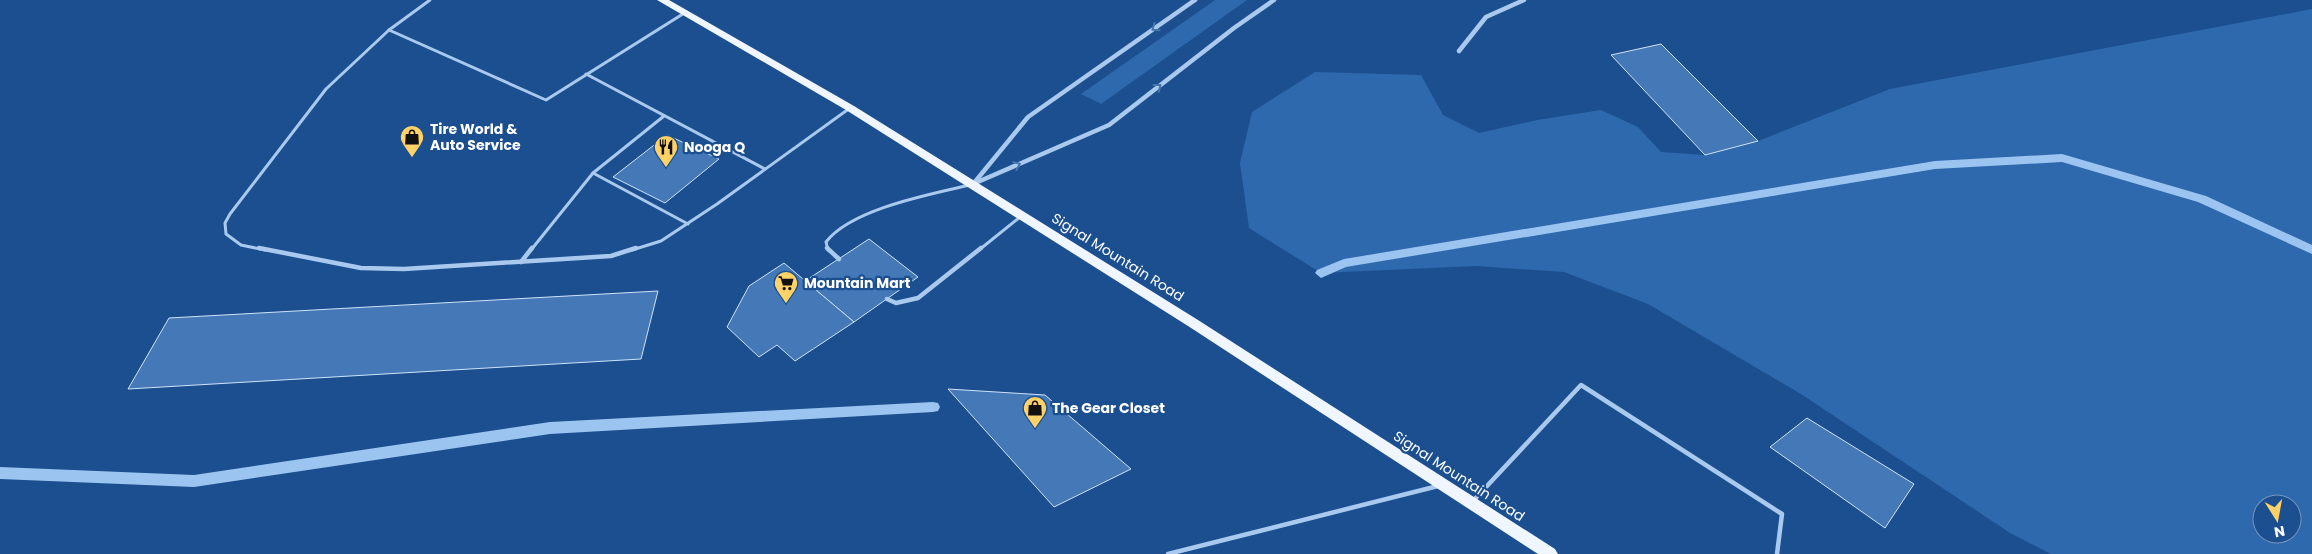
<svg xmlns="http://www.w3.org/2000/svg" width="2312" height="554" viewBox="0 0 2312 554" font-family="Poppins,sans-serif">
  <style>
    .green { fill: #2e69ad; fill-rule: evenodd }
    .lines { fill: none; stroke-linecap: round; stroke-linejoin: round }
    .stream { fill: #9cc4f0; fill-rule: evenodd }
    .building { fill: #4478b7; stroke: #cfe3fa }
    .lane-far1 { stroke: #a9c9ee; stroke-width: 3 }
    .lane { stroke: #a9c9ee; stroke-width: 4.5 }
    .street { stroke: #a9c9ee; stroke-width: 4.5 }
    .primary { fill: #f0f6ff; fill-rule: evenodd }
    .oneway { stroke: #4674ac }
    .labels { text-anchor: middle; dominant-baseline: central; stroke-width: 4.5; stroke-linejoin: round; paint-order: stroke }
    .poi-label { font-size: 14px; font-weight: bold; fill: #fff; stroke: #1b4f8f; text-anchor: start }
    .street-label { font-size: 14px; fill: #fff; stroke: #1b4f8f }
  </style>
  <rect width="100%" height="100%" fill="#1b4f8f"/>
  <!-- green -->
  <g class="green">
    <polygon points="1215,0 1247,0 1101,104 1081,94"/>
    <path d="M2312 9V554H2051L2010 533 1801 394 1648 304 1564 272 1476 266 1321 273 1249 228 1240 163 1252 112 1315 72 1421 75 1443 115 1479 133 1537 120 1601 110 1638 127 1661 152 1705 155 1758 141 1890 89ZM2262 504H2292V534H2262Z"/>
  </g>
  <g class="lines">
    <!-- stream -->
    <g class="stream">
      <polygon points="2062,154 2206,196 2312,245 2312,254 2198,202 2062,162 1935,169 1346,267 1321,278 1315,273 1317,270 1344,259 1935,161"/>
      <polygon points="933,402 938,403 940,407 938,411 933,412 550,434 194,487 0,479 0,467 194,475 550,422"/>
    </g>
  </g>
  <!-- building -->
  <g class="building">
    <polygon points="1661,44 1758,141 1705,155 1611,55"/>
    <polygon points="667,135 719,159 665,203 613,177"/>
    <polygon points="869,239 918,277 854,322 805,281"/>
    <polygon points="784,263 854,322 795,361 777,345 759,357 727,327 749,286"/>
    <polygon points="658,291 641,359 128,389 169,318"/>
    <polygon points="948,389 1045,395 1131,469 1054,507"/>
    <polygon points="1807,418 1914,484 1885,528 1770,447"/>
  </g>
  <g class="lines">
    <!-- lane-far1 -->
    <g class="lane-far1">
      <polyline points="430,0 389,30 546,100 686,12"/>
      <polyline points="586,74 765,169"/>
      <polyline points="664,116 593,173 688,224"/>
      <polyline points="265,250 241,245 226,234 225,223 230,214 326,89 389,30"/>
      <polyline points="531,250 593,173"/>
      <polyline points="632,250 661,241 717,204 850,108"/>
      <path d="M828 250 826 242C851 209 931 194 970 185"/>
      <polyline points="979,250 1020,217"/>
    </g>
    <!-- lane -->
    <g class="lane">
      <polyline points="259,248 361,268 404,269 611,256 636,248"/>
      <polyline points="827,248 839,259"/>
      <polyline points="521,262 532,248"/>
      <polyline points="887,299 896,303 918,298 981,248"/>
      <polyline points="1473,501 1581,385 1782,514 1777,554"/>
      <polyline points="1168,554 1438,486"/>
    </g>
    <!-- street -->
    <g class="street">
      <polyline points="1459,51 1486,17 1524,0"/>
      <polyline points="974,183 1028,117 1195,0"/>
      <polyline points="973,184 1109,125 1234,28 1274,0"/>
    </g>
    <!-- primary -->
    <polygon class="primary" points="657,0 669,0 854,106 1198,320 1555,549 1558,554 1538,554 1188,326 846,110"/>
  </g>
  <!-- one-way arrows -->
  <defs><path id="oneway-chevron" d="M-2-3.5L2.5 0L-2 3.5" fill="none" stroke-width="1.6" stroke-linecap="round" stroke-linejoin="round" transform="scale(1.25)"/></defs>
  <g class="oneway">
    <use href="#oneway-chevron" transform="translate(1155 28) rotate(145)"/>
    <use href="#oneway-chevron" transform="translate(1158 87) rotate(-38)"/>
    <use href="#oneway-chevron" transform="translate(1017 165) rotate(-23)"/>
  </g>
  <!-- icons -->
  <defs>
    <g id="shop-pin" transform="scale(1.25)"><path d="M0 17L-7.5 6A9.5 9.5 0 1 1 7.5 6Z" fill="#ffd166" stroke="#1b4f8f"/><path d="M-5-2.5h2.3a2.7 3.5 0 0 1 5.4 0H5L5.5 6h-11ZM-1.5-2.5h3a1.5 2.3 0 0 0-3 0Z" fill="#111"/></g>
    <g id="restaurant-pin" transform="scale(1.25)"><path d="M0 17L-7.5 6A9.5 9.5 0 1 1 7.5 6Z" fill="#ffd166" stroke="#1b4f8f"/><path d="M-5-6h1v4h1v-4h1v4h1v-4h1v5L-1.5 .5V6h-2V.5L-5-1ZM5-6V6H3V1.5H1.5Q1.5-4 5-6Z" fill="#111"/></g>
    <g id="supermarket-pin" transform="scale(1.25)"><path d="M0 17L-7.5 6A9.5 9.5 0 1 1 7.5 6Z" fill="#ffd166" stroke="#1b4f8f"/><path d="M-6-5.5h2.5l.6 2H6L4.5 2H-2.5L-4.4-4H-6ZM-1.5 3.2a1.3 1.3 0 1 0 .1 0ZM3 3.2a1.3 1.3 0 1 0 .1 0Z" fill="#111"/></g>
  </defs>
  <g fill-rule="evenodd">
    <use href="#shop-pin" x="412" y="137"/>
    <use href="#restaurant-pin" x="666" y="147"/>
    <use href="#supermarket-pin" x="786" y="283"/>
    <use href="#shop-pin" x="1035" y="408"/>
  </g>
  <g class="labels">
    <!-- poi labels -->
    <g class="poi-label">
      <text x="430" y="129">Tire World &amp;<tspan x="430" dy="16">Auto Service</tspan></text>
      <text x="684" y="147">Nooga Q</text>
      <text x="804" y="283">Mountain Mart</text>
      <text x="1052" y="408">The Gear Closet</text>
    </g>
    <!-- street labels -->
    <g class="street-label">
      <text transform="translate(1118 257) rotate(32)">Signal Mountain Road</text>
      <text transform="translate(1459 476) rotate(33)">Signal Mountain Road</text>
    </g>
  </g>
  <!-- north arrow -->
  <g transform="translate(2277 519) rotate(169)"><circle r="24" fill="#1b4f8f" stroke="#7695bc"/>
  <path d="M0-4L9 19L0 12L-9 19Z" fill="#ffd166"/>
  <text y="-8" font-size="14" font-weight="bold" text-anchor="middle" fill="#ffffff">N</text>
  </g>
</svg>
